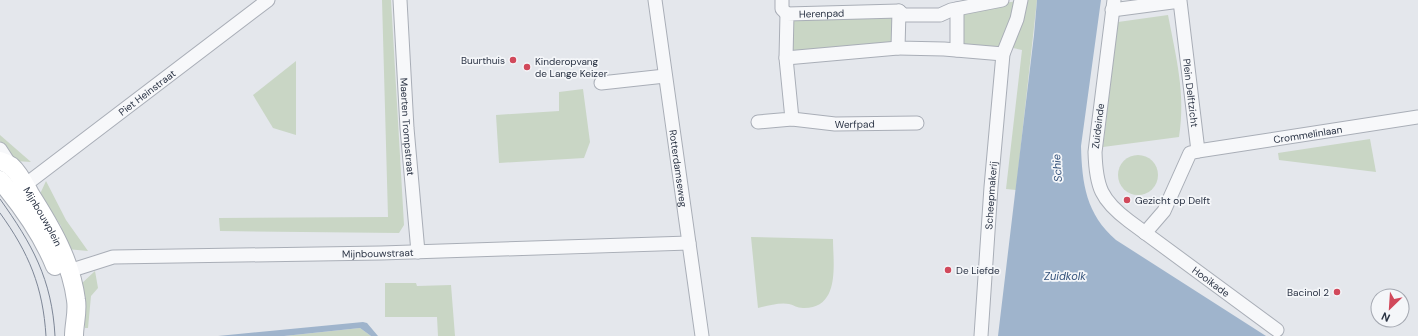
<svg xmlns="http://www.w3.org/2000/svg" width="1418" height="336" viewBox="0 0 1418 336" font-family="'DM Sans',sans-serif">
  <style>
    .green { fill: #c9d6c5 }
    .water { fill: #9fb4cc }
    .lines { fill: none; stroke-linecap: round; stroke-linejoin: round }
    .minor-casing { stroke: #a9aeb7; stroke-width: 15 }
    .secondary-casing { stroke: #a9aeb7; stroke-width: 20 }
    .minor { stroke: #f7f8fa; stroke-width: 13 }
    .secondary { stroke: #fff; stroke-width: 18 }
    .tram { stroke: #7d8696; stroke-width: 1 }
    .poi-dot { fill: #d1495b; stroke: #f4f6f9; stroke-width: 1.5 }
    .labels { text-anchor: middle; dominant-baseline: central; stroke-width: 3.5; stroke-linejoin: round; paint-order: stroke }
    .street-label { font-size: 10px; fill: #2b3445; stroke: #f4f6f9 }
    .poi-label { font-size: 10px; fill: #2b3445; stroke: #f4f6f9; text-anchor: start }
    .water-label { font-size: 11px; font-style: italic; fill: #34527a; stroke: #f4f6f9 }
  </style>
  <rect width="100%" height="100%" fill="#e4e7ec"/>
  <!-- green -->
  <g class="green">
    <polygon points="382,0 391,0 404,225 399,233 220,231 219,218 388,217"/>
    <polygon points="1025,0 1037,0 1016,190 1006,189 1022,50 1013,48 1022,21"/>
    <polygon points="1017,1 1000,52 961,48 961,10"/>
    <path d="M1168 15C1176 57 1186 94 1179 137L1103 147 1118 22Z"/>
    <polygon points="895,16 896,45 797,53 791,48 793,17"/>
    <polygon points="296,61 296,135 273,128 253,95"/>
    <polygon points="583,89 590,142 584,158 499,163 496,115 559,111 559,92"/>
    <polygon points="0,135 31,162 15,161 0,141"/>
    <polygon points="1370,139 1376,172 1279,160 1278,153"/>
    <circle cx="1138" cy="175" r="20"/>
    <polygon points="46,181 66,220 88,251 67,249 64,246 61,226 40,194"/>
    <path d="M751 237 833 239C833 263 841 309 803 308 797 308 794 305 789 304 780 302 767 306 758 308Z"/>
    <polygon points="95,271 98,288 91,296 88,328 85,328 80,285"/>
    <polygon points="385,283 416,283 417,286 451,285 455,336 438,336 437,317 385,317"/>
    <polygon points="360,328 371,336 284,336"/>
  </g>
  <!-- water -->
  <g class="water">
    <path d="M1037 0H1101L1081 146C1082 184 1086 214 1116 240L1266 336H998L1034 35Z"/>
    <polygon points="363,322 367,323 378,336 371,336 360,328 284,336 218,336"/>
  </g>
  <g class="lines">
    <!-- minor casing -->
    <g class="minor-casing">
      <g id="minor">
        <path id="s1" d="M400 0 407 128 418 252"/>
        <path id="s2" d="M655 0 702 336"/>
        <polyline points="782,0 782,9 787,14"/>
        <polyline points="1002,0 951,10 940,15 904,15 899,11 898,48 944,49 1003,54"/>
        <path id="s3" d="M1114 0 1095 152C1096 187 1101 200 1129 221L1277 330"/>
        <polyline points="957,9 957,50"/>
        <path id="s4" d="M1112 10 1180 1 1198 151 1190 153 1164 211 1145 233"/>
        <polyline points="786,58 898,48"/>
        <polyline points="601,83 665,76"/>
        <path id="s5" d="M792 119 835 124 917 123"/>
        <path id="s6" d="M758 122 792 119 786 58 787 14 899 11"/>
        <polyline points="0,149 11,166"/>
        <path id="s7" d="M1198 151 1418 117"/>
        <path id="s8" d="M25 185 268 0"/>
        <path id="s9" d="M69 271 113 257 381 253 689 243"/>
        <path id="s10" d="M981 336 991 187 1003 54 1017 19 1021 0"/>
      </g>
    </g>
    <!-- secondary casing -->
    <g class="secondary-casing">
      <g id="secondary">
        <path id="s11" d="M0 161C3 162 8 164 11 166 19 173 25 185 30 194 51 227 71 261 76 300 78 312 74 324 74 336"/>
        <path d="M0 180C22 206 42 234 55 266"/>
      </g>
    </g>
    <!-- minor -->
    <use href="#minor" class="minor"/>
    <!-- secondary -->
    <use href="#secondary" class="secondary"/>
    <!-- tram -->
    <g class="tram">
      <path d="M0 199C32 244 52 279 55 336"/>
      <path d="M0 213C29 253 43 287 46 336"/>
    </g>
  </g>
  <!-- markers -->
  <g class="poi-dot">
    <circle cx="513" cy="60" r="4"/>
    <circle cx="527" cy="67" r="4"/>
    <circle cx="1127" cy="200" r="4"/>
    <circle cx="948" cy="270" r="4"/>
    <circle cx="1337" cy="292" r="4"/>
  </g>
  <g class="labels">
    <!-- street labels -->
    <g class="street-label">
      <text stroke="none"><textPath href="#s6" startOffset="174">Herenpad</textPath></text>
      <text stroke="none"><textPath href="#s8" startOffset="153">Piet Heinstraat</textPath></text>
      <text stroke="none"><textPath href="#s4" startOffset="161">Plein Delftzicht</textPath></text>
      <text stroke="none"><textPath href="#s5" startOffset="63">Werfpad</textPath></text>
      <text stroke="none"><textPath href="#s1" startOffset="127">Maerten Trompstraat</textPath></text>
      <text transform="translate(1098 126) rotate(-83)">Zuideinde</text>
      <text stroke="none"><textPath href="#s7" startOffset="111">Crommelinlaan</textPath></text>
      <text stroke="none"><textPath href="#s2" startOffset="170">Rotterdamseweg</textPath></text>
      <text stroke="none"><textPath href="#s10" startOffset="141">Scheepmakerij</textPath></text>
      <text stroke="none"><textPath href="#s11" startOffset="72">Mijnbouwplein</textPath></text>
      <text stroke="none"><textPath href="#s9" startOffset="311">Mijnbouwstraat</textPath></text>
      <text stroke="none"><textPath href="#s3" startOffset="336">Hooikade</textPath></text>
    </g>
    <!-- poi labels -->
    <g class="poi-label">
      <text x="505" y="60" text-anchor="end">Buurthuis</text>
      <text x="535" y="61">Kinderopvang<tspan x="535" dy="12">de Lange Keizer</tspan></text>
      <text x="1135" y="200">Gezicht op Delft</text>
      <text x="956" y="270">De Liefde</text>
      <text x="1329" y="292" text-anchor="end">Bacinol 2</text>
    </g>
    <!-- water labels -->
    <g class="water-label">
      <text transform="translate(1057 168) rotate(-94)">Schie</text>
      <text x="1065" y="276">Zuidkolk</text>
    </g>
  </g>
  <!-- north arrow -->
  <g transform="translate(1390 308) rotate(205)"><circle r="19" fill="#f4f6f9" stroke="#a4a8b1"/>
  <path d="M0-3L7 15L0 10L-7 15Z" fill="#d1495b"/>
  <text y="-6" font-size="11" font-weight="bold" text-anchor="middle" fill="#2b3445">N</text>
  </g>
</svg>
